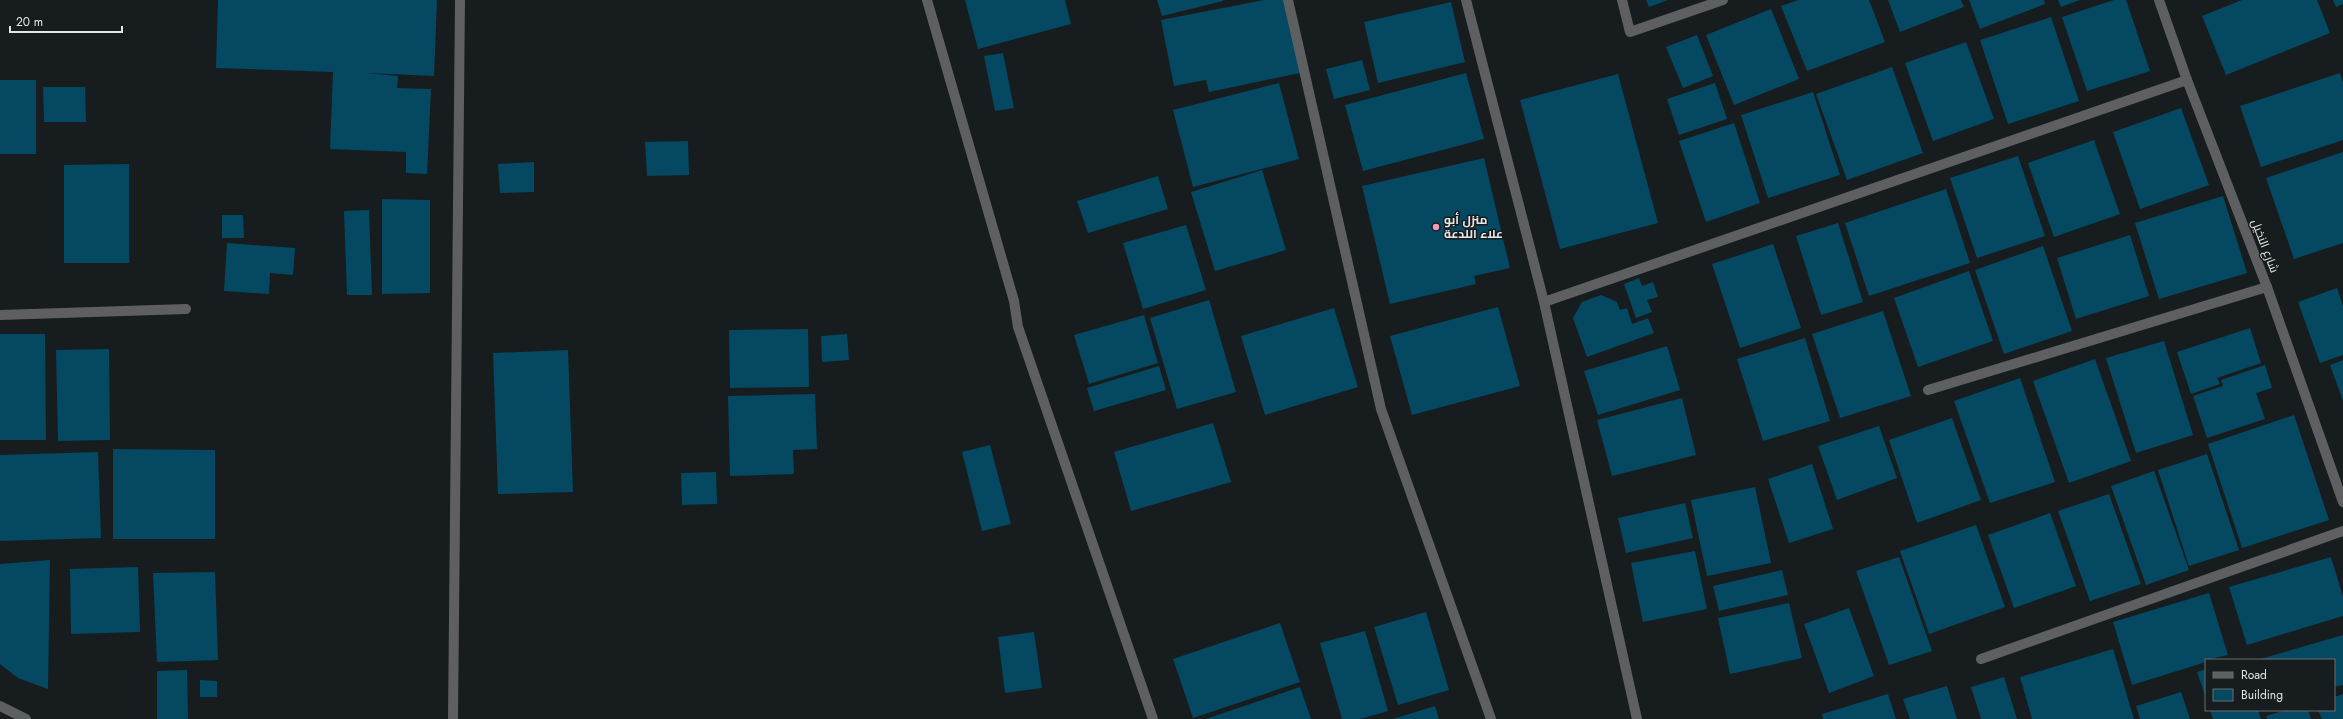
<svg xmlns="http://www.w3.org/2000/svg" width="2343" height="719" viewBox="0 0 2343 719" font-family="Jost,Cairo,sans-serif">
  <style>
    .building { fill: #044961 }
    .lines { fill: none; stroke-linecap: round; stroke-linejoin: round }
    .lane { stroke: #5d5f61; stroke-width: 10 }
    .street { stroke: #5d5f61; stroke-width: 10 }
    .poi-dot { fill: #f09ab6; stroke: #171c1e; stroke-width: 1.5 }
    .labels { text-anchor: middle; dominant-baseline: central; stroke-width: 3; stroke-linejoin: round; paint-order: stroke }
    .poi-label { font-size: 12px; font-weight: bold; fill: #e3e6e8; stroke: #171c1e; text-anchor: start }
    .street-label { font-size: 12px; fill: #e3e6e8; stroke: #171c1e }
  </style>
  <rect width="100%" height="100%" fill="#171c1e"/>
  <!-- building -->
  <g class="building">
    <polygon points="218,0 437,0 434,76 366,73 398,76 397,88 431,89 427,174 406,173 406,152 330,149 333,72 216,68"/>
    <polygon points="965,0 1065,0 1071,24 978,49"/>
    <polygon points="1157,0 1223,0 1223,1 1162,16"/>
    <polygon points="1264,0 1285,0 1300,73 1209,92 1206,80 1174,86 1161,20"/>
    <polygon points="1646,0 1668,0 1649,7"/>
    <polygon points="1798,0 1869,0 1885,42 1807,71 1781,6"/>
    <polygon points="1888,0 1961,0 1964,7 1900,32"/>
    <polygon points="1969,0 2044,0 2045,4 1980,29"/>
    <polygon points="2058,0 2080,0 2061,7"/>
    <polygon points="2114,0 2126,0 2150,71 2087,91 2062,17"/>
    <polygon points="2242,0 2317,0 2330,33 2226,75 2202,16"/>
    <polygon points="2333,0 2343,0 2343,4 2336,7"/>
    <polygon points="1451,2 1465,62 1378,83 1364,22"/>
    <polygon points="1771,9 1799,79 1734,105 1706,35"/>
    <polygon points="2051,17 2079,101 2008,124 1980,40"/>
    <polygon points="1697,35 1713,76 1683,88 1666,47"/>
    <polygon points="1966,42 1994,119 1933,141 1905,63"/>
    <polygon points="1003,53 1014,108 995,111 984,56"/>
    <polygon points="1362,60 1370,90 1334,99 1326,69"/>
    <polygon points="1892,67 1923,153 1847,180 1816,94"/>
    <polygon points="1466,73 1484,139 1363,171 1345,105"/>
    <polygon points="2340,73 2343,83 2343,140 2261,167 2240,106"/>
    <polygon points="1618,74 1658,223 1560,249 1520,100"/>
    <rect x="0" y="80" width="36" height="74"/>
    <polygon points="1279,83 1299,159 1193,187 1173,110"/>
    <polygon points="1715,83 1727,119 1679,135 1667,99"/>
    <polygon points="43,87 85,87 86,122 44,122"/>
    <polygon points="1813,92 1840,175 1768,198 1741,115"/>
    <polygon points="2181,108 2209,185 2140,209 2113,132"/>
    <polygon points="1734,123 1760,203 1706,222 1679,141"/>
    <polygon points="2094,140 2120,214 2054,237 2028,163"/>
    <polygon points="688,141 689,175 647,176 645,142"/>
    <polygon points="2343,152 2343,243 2294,259 2266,178"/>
    <polygon points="2018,156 2045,236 1977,258 1950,178"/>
    <polygon points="1484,158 1510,268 1474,276 1476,284 1390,304 1362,186"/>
    <polygon points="534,162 534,192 500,193 498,164"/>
    <polygon points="129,164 129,263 64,263 64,165"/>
    <polygon points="1262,170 1286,250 1215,271 1191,192"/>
    <polygon points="1158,176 1168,209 1088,233 1077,201"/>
    <polygon points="1946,189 1970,263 1869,296 1845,223"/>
    <polygon points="2223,196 2247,273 2159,299 2135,223"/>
    <polygon points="382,199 430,200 430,293 382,294"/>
    <polygon points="369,210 372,295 347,295 344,211"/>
    <polygon points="222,215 243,215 244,238 222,238"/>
    <polygon points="1838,223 1863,302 1821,315 1796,236"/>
    <polygon points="1186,225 1206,290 1143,309 1123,243"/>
    <polygon points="2130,235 2149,296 2076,319 2057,258"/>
    <polygon points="227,243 295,248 293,275 270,273 269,294 224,291"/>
    <polygon points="1773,244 1801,328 1740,348 1712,264"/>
    <polygon points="2043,246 2072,331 2004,354 1975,270"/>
    <polygon points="1969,271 1993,341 1918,367 1894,298"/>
    <polygon points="1639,278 1642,286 1653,282 1658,297 1647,300 1652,312 1636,318 1624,284"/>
    <polygon points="2337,288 2343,306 2343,355 2320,363 2298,302"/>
    <polygon points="1601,295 1617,302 1620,310 1627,308 1632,324 1648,318 1654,333 1587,357 1573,318 1582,302"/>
    <polygon points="1209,300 1236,392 1177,409 1150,318"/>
    <polygon points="1498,307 1520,386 1412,415 1390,336"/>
    <polygon points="1334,308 1358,387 1265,415 1241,336"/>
    <polygon points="1883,311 1911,396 1840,418 1812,334"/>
    <polygon points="1144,315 1158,363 1089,384 1074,335"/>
    <polygon points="2250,328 2261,363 2217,378 2220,384 2191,394 2177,352"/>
    <polygon points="808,329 809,387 730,388 729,330"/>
    <polygon points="0,334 45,334 46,440 0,440"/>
    <polygon points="847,334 849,360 822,362 821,336"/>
    <polygon points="1805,338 1830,421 1763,441 1737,359"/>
    <polygon points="2164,341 2193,435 2136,453 2106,358"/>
    <polygon points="1667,346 1680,390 1598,415 1584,371"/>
    <polygon points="109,349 110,440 58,441 56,350"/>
    <polygon points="568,350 573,492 498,494 493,353"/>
    <polygon points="2095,359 2131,461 2069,483 2033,381"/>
    <polygon points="2343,360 2343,401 2330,365"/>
    <polygon points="2265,365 2272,388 2256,393 2265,419 2207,438 2193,396 2223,386 2221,380"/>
    <polygon points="1159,366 1166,390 1094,411 1087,388"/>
    <polygon points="2020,378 2055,482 1990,503 1954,401"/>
    <polygon points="815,394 817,449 793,450 794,474 730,476 728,396"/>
    <polygon points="1682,398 1696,455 1612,476 1597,420"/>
    <polygon points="2294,415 2329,520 2242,548 2208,444"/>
    <polygon points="1952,418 1981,500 1917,523 1889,440"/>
    <polygon points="1213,423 1231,482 1131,511 1114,452"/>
    <polygon points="1879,426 1897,478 1837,500 1818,446"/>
    <polygon points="990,445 1011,524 982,531 962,452"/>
    <polygon points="113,449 215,450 215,539 113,539"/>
    <polygon points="98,452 101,538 0,541 0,455"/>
    <polygon points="2207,454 2239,550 2189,566 2158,470"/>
    <polygon points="1812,464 1833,529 1789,543 1768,479"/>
    <polygon points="2154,471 2189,570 2146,585 2111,486"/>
    <polygon points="716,472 717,504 682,505 681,473"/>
    <polygon points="1755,487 1771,563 1707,576 1691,500"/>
    <polygon points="2109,494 2141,584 2090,601 2058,511"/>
    <polygon points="1685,503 1693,538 1626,553 1618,518"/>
    <polygon points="2050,513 2076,586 2014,608 1988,535"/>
    <polygon points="1976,525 2005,607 1929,634 1900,551"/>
    <polygon points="1695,551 1707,609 1643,622 1631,563"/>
    <polygon points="1899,557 1932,651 1889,665 1856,571"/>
    <polygon points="2331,557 2343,597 2343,616 2247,645 2229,587"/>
    <polygon points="50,560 48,689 18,678 0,664 0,564"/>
    <polygon points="138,567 140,632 71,634 70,569"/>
    <polygon points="1782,570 1788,595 1719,611 1713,586"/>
    <polygon points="215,572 218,660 157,662 153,573"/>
    <polygon points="2209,593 2228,655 2206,660 2206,662 2132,685 2113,622"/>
    <polygon points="1789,603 1802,658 1730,674 1718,618"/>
    <polygon points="1849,608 1874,676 1829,693 1804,624"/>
    <polygon points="1426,612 1449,690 1398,705 1374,627"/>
    <polygon points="1280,623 1300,682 1193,718 1173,659"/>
    <polygon points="1365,631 1388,711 1360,719 1342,719 1320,643"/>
    <polygon points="1034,632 1042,688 1005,693 998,637"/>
    <polygon points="2343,635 2343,685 2334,687 2334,660 2257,660"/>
    <polygon points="2113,649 2134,719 2032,719 2020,677"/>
    <polygon points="2206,669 2206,698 2197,672"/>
    <polygon points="187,670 188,719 157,719 157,671"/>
    <polygon points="2004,677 2017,719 1981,719 1971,687"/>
    <polygon points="200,680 217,681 217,697 200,697"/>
    <polygon points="1947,686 1957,719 1910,719 1903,699"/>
    <polygon points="1300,687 1311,719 1206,719"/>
    <polygon points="2181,692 2190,719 2140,719 2136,706"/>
    <polygon points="1888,694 1896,719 1823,719 1822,714"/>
    <polygon points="2343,694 2343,719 2322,719 2318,710 2334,710 2334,697"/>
    <polygon points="1435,706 1439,719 1393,719"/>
    <polygon points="2210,710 2258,710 2261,719 2213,719"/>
    <polygon points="2286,710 2308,710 2311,719 2267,719 2266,716"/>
  </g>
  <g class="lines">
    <!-- lane -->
    <g class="lane">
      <polyline points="927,0 1014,301 1018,327 1153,719"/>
      <polyline points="0,315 186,309"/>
    </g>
    <!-- street -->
    <g class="street">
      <polyline points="1288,0 1381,409 1491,719"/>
      <polyline points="1466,0 1544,302 1637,719"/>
      <polyline points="1622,0 1630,32 1723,0"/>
      <polyline points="2159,0 2187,80 2267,287 2343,502"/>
      <polyline points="1544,302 2187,80"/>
      <polyline points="1928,390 2267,287"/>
      <polyline points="1981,659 2343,531"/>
      <polyline points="0,706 26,719"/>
      <polyline points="453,719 460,0"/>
    </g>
  </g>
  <!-- markers -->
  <circle class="poi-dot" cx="1436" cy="227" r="4"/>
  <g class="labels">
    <!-- poi labels -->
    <g class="poi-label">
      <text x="1444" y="220">منزل أبو<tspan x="1444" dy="14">علاء اللدعة</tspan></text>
    </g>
    <!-- street labels -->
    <g class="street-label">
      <text transform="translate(2265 246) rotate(69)">شارع النخيل</text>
    </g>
  </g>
  <!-- legend -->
  <rect x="2205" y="659" width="130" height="52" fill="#171c1e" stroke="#696d6f"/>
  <rect x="2213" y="672" width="20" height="6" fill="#5d5f61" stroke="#696d6f"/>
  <text x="2241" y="679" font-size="12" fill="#e3e6e8">Road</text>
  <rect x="2213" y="689" width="20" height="12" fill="#044961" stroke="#696d6f"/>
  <text x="2241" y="699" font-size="12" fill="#e3e6e8">Building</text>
  <!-- scale -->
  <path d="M10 26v6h112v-6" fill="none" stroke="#e3e6e8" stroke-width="2"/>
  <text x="16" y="26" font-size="12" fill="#e3e6e8" stroke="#171c1e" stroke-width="3" paint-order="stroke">20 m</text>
</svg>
